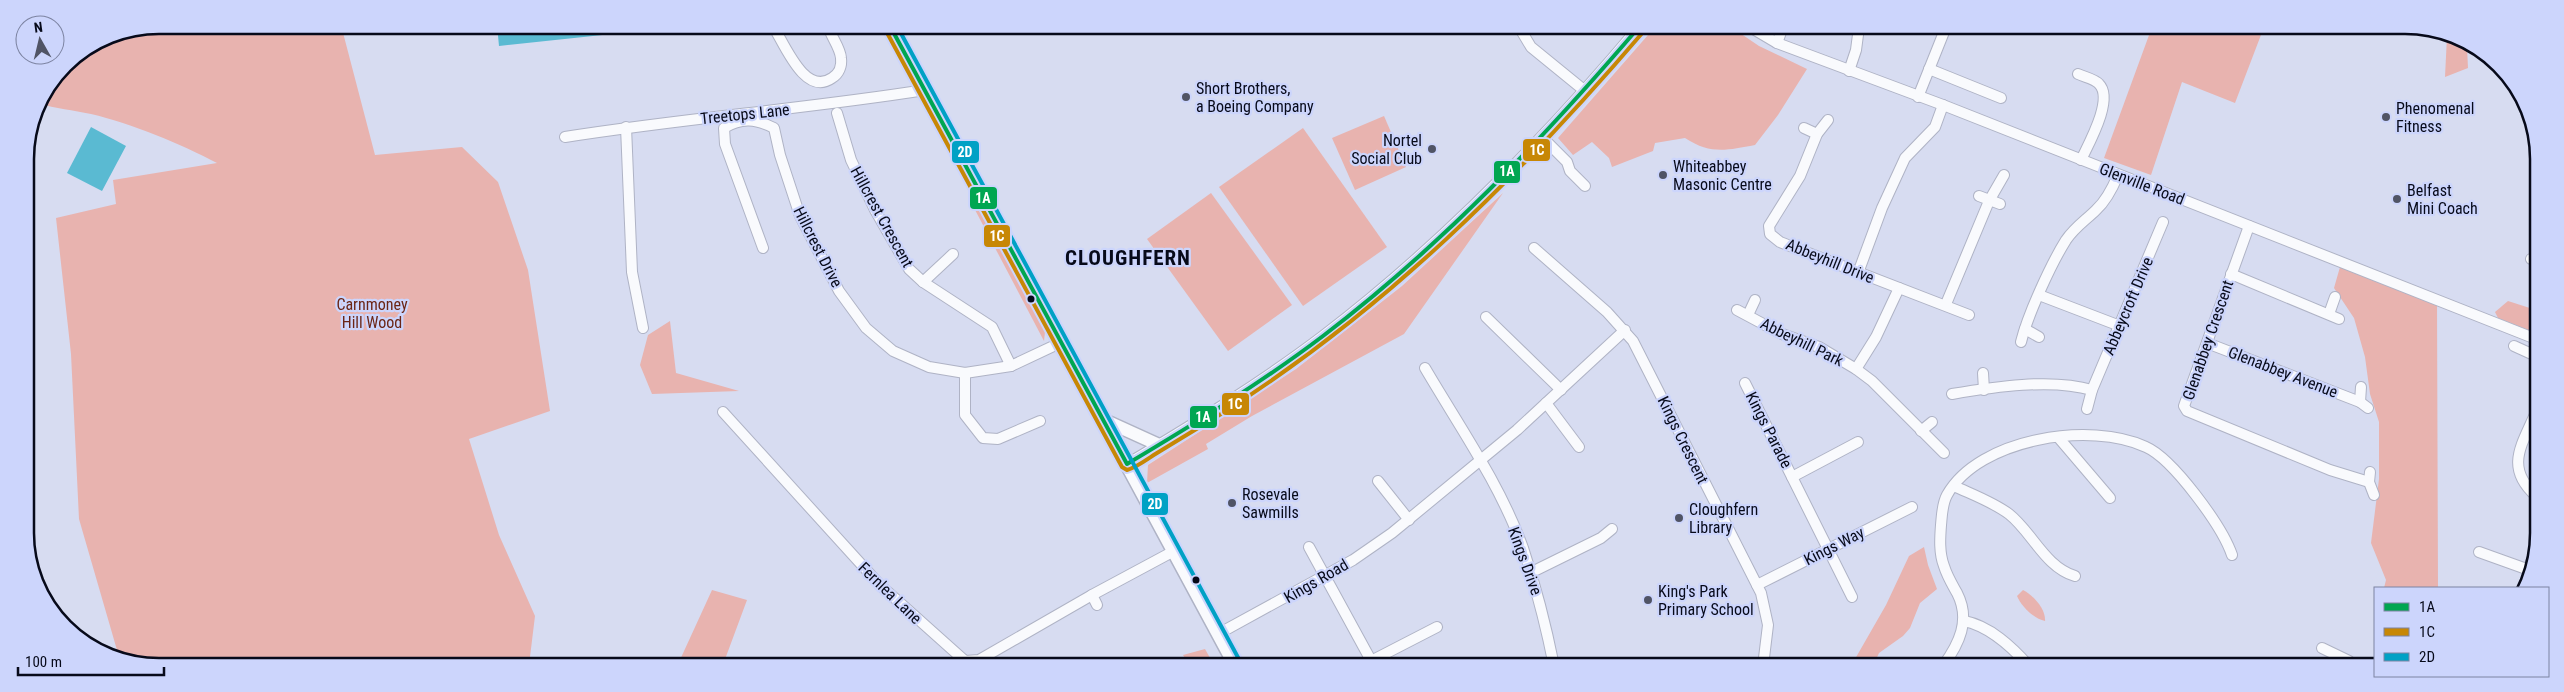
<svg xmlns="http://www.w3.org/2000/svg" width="2564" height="692" viewBox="0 0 2564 692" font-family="'Roboto Condensed',sans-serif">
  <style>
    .green { fill: #e8b3af }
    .water { fill: #5abad2 }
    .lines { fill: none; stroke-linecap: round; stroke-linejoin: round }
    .minor-casing { stroke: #afb3c5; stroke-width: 12 }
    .major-casing { stroke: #afb3c5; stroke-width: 15 }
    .minor { stroke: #f9fafd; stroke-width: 10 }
    .major { stroke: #f9fafd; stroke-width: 12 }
    .bus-1-casing { stroke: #ccd5fc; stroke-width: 8 }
    .bus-2-casing { stroke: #ccd5fc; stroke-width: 8 }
    .bus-3-casing { stroke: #ccd5fc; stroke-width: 8 }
    .bus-1 { stroke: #00a651; stroke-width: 4 }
    .bus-2 { stroke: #c78705; stroke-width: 4 }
    .bus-3 { stroke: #00a1c5; stroke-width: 4 }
    .poi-dot { fill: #505465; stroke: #ccd5fc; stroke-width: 2 }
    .bus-dot { fill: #070a1a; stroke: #ccd5fc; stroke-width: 2 }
    .labels { text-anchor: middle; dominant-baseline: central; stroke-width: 4.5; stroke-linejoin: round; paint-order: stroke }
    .poi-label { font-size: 16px; fill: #070a1a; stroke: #ccd5fc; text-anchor: start }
    .street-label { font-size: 16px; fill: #070a1a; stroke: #ccd5fc }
    .park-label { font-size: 16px; fill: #6b2515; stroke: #ccd5fc }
    .district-label { font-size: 21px; font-weight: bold; letter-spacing: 1px; fill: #070a1a; stroke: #ccd5fc }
    .rim { fill: none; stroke: #070a1a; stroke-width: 2.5 }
    .line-badge { stroke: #ccd5fc; stroke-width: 2 }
    .badge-label { font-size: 14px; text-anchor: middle; font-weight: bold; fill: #fff }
  </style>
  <rect width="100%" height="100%" fill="#d7dcf1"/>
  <!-- green -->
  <g class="green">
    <path d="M159 25H341L375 155 462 147 498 182 528 270 550 411 469 439 499 535 535 616 529 665 132 664 119 657 79 519 71 354 56 218 116 204 113 180 217 163C181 144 130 123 91 114 73 110 56 109 38 103L64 64 108 35Z"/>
    <path d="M1655 27H1731L1759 46 1807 69 1778 115 1755 145C1727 150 1711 155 1685 138L1655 143 1653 151 1612 167 1609 158 1592 142 1573 155 1558 138Z"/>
    <polygon points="2152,27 2264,27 2235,103 2182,82 2151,175 2104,158"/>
    <polygon points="2447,36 2467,47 2468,68 2445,77"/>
    <polygon points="1384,116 1406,167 1355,190 1332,138"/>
    <polygon points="1303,128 1387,247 1303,306 1219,187"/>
    <polygon points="1211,193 1292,305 1228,351 1147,239"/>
    <polygon points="1503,193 1404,334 1252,416 1206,444 1208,449 1147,483 1148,465 1296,369 1402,286"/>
    <polygon points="977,204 1045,332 1044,341 973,206"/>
    <polygon points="2340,267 2437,300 2438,588 2384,588 2386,580 2371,543 2379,479 2379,422 2370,394 2365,357 2354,318 2334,288"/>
    <polygon points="2508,301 2536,310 2536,333 2498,318 2495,312"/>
    <polygon points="670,321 676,373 739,391 652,394 640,365 648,335"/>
    <polygon points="1924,547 1928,565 1937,589 1920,603 1910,628 1903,636 1879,653 1873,666 1851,666 1886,605 1909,556"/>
    <polygon points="712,590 747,600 724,662 962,663 963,665 614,665 679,662"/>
    <path d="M2023 590C2033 595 2046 609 2045 621 2034 619 2021 606 2017 596Z"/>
    <polygon points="1205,649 1214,665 1189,665 1183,655"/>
  </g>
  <!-- water -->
  <g class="water">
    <polygon points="497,25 639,26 640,31 499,46"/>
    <polygon points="91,127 126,146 102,191 67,173"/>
  </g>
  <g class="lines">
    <!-- minor casing -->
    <g class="minor-casing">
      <g id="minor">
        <path d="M773 26C785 45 805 97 832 78 839 74 842 66 841 58 840 47 831 37 828 26"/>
        <polyline points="1519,27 1531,47 1585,91"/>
        <polyline points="1750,27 1777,43 1943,105 2536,339"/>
        <polyline points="1777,43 1783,27"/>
        <polyline points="1929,69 2001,98"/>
        <polyline points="1849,71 1856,50 1859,27"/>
        <path d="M2078 74C2084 77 2095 79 2099 84 2114 99 2089 143 2081 160"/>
        <polyline points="1918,97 1946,27"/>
        <polyline points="837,113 851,160 875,210 909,269 923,282 992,327 1011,366"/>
        <polyline points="1828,120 1817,134 1800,176 1769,226 1770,234 1780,242 1969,315"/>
        <polyline points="626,127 632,272 643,328"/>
        <polyline points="1804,128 1817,134"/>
        <path d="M565 137C685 118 805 109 925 90"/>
        <polyline points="1542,137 1567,162 1570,171 1585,186"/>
        <polyline points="1979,196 2000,204"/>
        <polyline points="2249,226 2184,406 2187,411 2330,470 2369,482"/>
        <path d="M763 248 725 144 724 128C742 117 756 119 774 128L780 155 800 216 839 291 866 328 893 351 929 367 965 373 1011 366 1062 342"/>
        <polyline points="1534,248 1607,312 1633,341 1761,593 1768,625 1763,666"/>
        <polyline points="2531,259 2536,257"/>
        <polyline points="1858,273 1882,208 1905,158 1935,127 1943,105"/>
        <polyline points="2231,274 2339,319"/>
        <polyline points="923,282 953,254"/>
        <polyline points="2039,295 2120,326"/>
        <polyline points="1946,304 1989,201 2004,175"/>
        <polyline points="1737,310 1782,334 1819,347 1856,369 1872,381 1944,453"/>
        <polyline points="2329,314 2335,297"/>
        <polyline points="1748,315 1755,300"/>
        <polyline points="1486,317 1561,390"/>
        <polyline points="2025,329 2039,337"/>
        <path d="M2021 342C2028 314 2051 264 2066 240 2075 227 2086 220 2096 210 2106 201 2113 187 2118 175"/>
        <polyline points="2207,343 2360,402 2368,408"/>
        <polyline points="2514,346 2536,356"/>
        <path d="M1425 368C1459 426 1500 484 1523 548 1536 587 1546 626 1554 666"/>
        <polyline points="1856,369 1876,337 1899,288"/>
        <polyline points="965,373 965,415 983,438 998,439 1040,421"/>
        <polyline points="1983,373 1984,390"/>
        <polyline points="1745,383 1852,597"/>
        <path d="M1952 394C1993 387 2052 378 2092 390"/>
        <polyline points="2360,402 2361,387"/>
        <polyline points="1546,403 1579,447"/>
        <polyline points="2087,409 2092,390 2163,222"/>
        <polyline points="723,412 880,585 965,661 979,660 1092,595"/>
        <polyline points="1921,431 1932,422"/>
        <polyline points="2058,437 2110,498"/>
        <path d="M1127 464C1194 424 1261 383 1323 336 1441 246 1544 140 1639 27"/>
        <polyline points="2370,472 2369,482 2374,495"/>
        <polyline points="1792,477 1858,442"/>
        <polyline points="1378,481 1409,520"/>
        <path d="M1954 486C1971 494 1993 502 2009 514 2032 532 2045 567 2075 576"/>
        <path d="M2536 496C2504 467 2522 445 2536 412"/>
        <polyline points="1309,547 1374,666"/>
        <polyline points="2479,552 2532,571"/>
        <polyline points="2528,570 2536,549"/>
        <polyline points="1530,573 1601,538 1612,529"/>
        <polyline points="1757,585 1912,507"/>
        <polyline points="1097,605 1092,595 1174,551"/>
        <path d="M1964 621C1990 626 2012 647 2029 666"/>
        <polyline points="1218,634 1353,560 1392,533 1517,430 1625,330"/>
        <polyline points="2322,648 2349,661 2355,667"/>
        <polyline points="1371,661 1437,627"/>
        <path d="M1943 666C1959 644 1971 620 1957 593 1952 584 1947 576 1944 566 1939 553 1940 538 1941 525 1942 515 1942 504 1947 495 1979 438 2091 421 2146 447 2173 459 2222 526 2232 555"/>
      </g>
    </g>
    <!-- major casing -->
    <g class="major-casing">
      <g id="major">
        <polyline points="890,26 1235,666"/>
        <polyline points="1104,420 1159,445"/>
      </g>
    </g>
    <!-- minor -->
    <use href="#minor" class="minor"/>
    <!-- major -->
    <use href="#major" class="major"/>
    <!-- bus-1 casing -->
    <g class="bus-1-casing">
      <path id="bus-1" d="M890 26 1127 464C1194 424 1261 383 1323 336 1441 246 1543 139 1639 27"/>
    </g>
    <!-- bus-2 casing -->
    <g class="bus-2-casing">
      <path id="bus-2" d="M885 29 1122 467 1127 470C1138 467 1147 459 1157 453 1178 440 1200 427 1221 414 1384 311 1519 177 1644 31"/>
    </g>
    <!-- bus-3 casing -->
    <g class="bus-3-casing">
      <polyline id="bus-3" points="897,26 1241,663"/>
    </g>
    <!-- bus-1 -->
    <use href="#bus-1" class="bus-1"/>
    <!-- bus-2 -->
    <use href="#bus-2" class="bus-2"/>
    <!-- bus-3 -->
    <use href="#bus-3" class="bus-3"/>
  </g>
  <!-- markers -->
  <g class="poi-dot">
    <circle cx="1186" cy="97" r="5"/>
    <circle cx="2386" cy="117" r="5"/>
    <circle cx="1432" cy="149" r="5"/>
    <circle cx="1663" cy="175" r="5"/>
    <circle cx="2397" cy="199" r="5"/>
    <circle cx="1232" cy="503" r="5"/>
    <circle cx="1679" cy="518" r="5"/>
    <circle cx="1648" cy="600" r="5"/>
  </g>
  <g class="bus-dot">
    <circle cx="1031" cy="299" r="4.5"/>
    <circle cx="1196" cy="580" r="4.5"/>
  </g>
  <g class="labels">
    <!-- poi labels -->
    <g class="poi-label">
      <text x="1196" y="88">Short Brothers,<tspan x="1196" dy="18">a Boeing Company</tspan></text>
      <text x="2396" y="108">Phenomenal<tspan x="2396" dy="18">Fitness</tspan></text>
      <text x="1422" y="140" text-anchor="end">Nortel<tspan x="1422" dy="18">Social Club</tspan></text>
      <text x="1673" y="166">Whiteabbey<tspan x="1673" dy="18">Masonic Centre</tspan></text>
      <text x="2407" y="190">Belfast<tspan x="2407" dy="18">Mini Coach</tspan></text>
      <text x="1242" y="494">Rosevale<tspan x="1242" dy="18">Sawmills</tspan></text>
      <text x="1689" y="509">Cloughfern<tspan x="1689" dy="18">Library</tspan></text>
      <text x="1658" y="591">King's Park<tspan x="1658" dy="18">Primary School</tspan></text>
    </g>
    <!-- street labels -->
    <g class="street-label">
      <text transform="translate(745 114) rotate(-6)">Treetops Lane</text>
      <text transform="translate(2142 184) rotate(21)">Glenville Road</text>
      <text transform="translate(882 217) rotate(61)">Hillcrest Crescent</text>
      <text transform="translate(818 247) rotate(63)">Hillcrest Drive</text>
      <text transform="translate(1830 261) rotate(22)">Abbeyhill Drive</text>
      <text transform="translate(2128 306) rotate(-67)">Abbeycroft Drive</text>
      <text transform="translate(2208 340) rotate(-71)">Glenabbey Crescent</text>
      <text transform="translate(1802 342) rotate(26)">Abbeyhill Park</text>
      <text transform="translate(2283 372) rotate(21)">Glenabbey Avenue</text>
      <text transform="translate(1769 430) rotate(63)">Kings Parade</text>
      <text transform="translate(1683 440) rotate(64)">Kings Crescent</text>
      <text transform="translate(1834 546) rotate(-27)">Kings Way</text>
      <text transform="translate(1525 561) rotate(70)">Kings Drive</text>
      <text transform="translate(1316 581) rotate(-30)">Kings Road</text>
      <text transform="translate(890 593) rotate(44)">Fernlea Lane</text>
    </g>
    <!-- park labels -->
    <g class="park-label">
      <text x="372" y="304">Carnmoney<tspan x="372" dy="18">Hill Wood</tspan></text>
    </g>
    <!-- district labels -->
    <g class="district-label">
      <text x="1128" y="258">CLOUGHFERN</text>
    </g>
  </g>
  <!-- crop -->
  <path d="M0 0H2564V692H0ZM159 34H2405A125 125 0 0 1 2530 159V533A125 125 0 0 1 2405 658H159A125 125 0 0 1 34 533V159A125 125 0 0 1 159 34Z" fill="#ccd5fc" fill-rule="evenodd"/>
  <path class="rim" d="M159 34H2405A125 125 0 0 1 2530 159V533A125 125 0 0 1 2405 658H159A125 125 0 0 1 34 533V159A125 125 0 0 1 159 34Z"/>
  <g class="line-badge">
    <rect x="1522" y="138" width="29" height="24" rx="5" fill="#c78705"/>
    <rect x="951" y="140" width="29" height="24" rx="5" fill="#00a1c5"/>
    <rect x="1493" y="160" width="28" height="24" rx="5" fill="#00a651"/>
    <rect x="969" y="186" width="29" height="24" rx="5" fill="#00a651"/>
    <rect x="983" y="224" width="28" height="24" rx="5" fill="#c78705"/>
    <rect x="1221" y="392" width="29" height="24" rx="5" fill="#c78705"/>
    <rect x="1189" y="405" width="29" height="24" rx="5" fill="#00a651"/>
    <rect x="1141" y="492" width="28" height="24" rx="5" fill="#00a1c5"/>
  </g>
  <g class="badge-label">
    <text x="1537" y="155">1C</text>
    <text x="965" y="157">2D</text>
    <text x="1507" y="176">1A</text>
    <text x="983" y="203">1A</text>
    <text x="997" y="241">1C</text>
    <text x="1235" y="409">1C</text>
    <text x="1203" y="422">1A</text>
    <text x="1155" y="509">2D</text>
  </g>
  <!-- legend -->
  <rect x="2374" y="587" width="175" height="90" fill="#ccd5fc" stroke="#7d84a2"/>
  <rect x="2384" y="603" width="25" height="8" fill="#00a651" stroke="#7d84a2"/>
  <text x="2419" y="612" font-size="15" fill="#070a1a">1A</text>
  <rect x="2384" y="628" width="25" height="8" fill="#c78705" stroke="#7d84a2"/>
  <text x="2419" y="637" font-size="15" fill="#070a1a">1C</text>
  <rect x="2384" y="653" width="25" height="8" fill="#00a1c5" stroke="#7d84a2"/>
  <text x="2419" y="662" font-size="15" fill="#070a1a">2D</text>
  <!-- north arrow -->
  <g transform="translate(40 40) rotate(352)"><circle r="24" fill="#ccd5fc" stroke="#7d84a2"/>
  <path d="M0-4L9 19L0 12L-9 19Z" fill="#505465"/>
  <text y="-8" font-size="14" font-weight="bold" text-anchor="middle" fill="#070a1a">N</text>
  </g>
  <!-- scale -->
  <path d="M18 667v8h146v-8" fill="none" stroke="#070a1a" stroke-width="2.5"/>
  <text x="25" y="667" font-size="15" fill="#070a1a" stroke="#ccd5fc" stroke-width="4" paint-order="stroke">100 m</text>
</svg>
